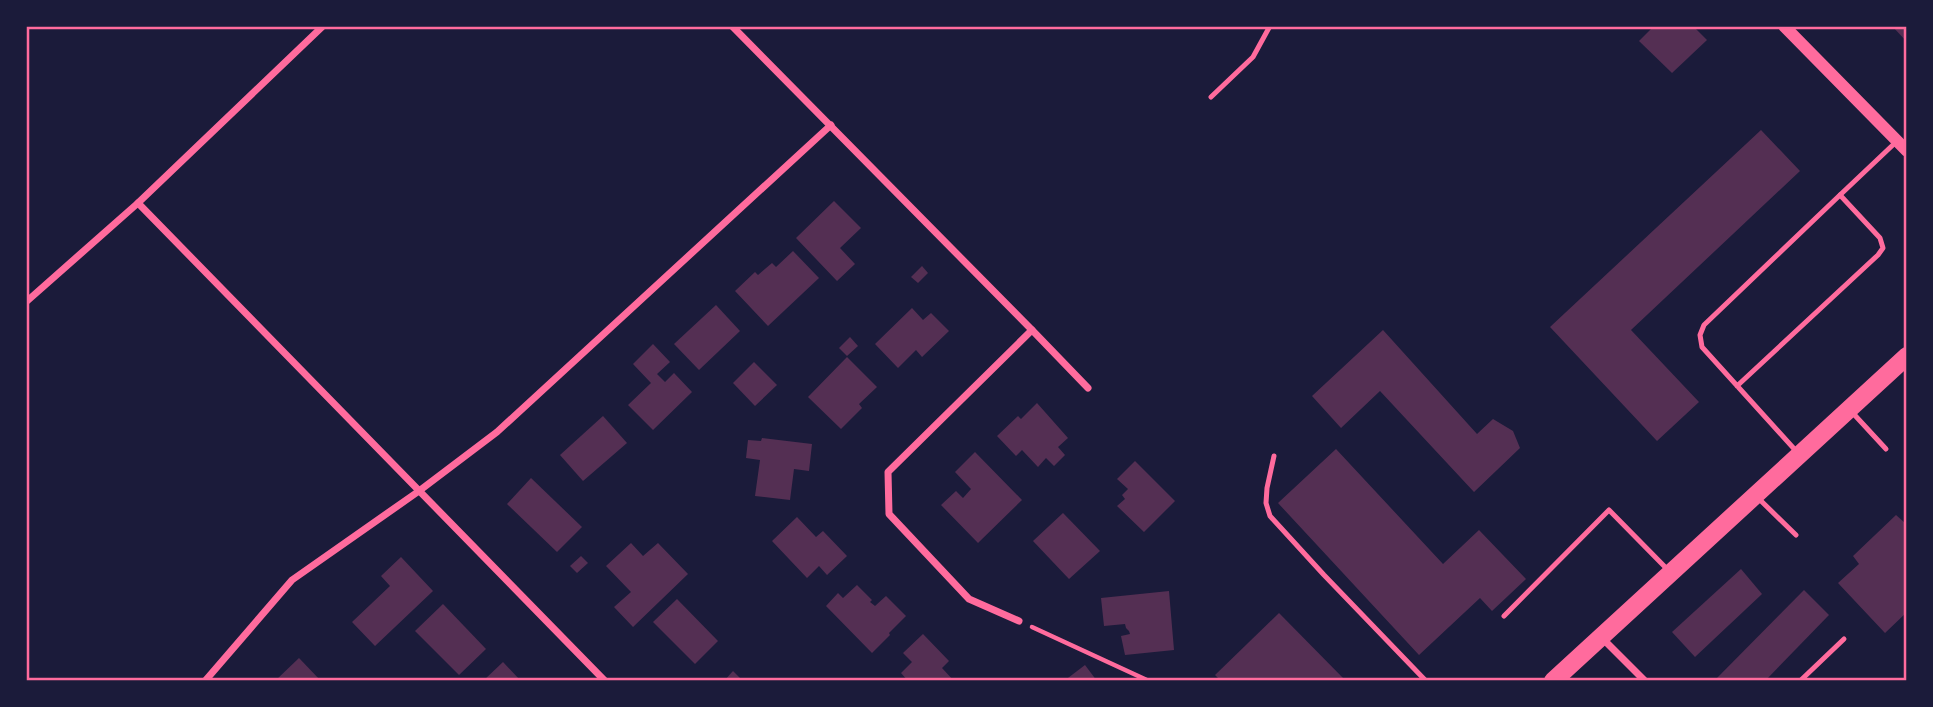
<svg xmlns="http://www.w3.org/2000/svg" width="1933" height="707" viewBox="0 0 1933 707" font-family="Rubik,sans-serif">
  <style>
    .building { fill: #542f53 }
    .lines { fill: none; stroke-linecap: round; stroke-linejoin: round }
    .path { stroke: #ff6b9d; stroke-width: 4.5 }
    .service { stroke: #ff6b9d; stroke-width: 5 }
    .minor { stroke: #ff6b9d; stroke-width: 7 }
    .tertiary { stroke: #ff6b9d; stroke-width: 12 }
    .primary { stroke: #ff6b9d; stroke-width: 18 }
    .neatline { fill: none; stroke: #ff6b9d; stroke-width: 2.5 }
  </style>
  <rect width="100%" height="100%" fill="#1b1b3a"/>
  <!-- building -->
  <g class="building">
    <polygon points="1654,26 1693,26 1707,40 1672,73 1639,41"/>
    <polygon points="1892,26 1907,26 1907,42"/>
    <polygon points="1761,130 1800,171 1631,330 1699,402 1657,441 1550,327"/>
    <polygon points="834,201 861,228 840,248 855,264 837,281 796,238"/>
    <polygon points="793,251 819,278 768,326 735,291 755,272 758,275 772,263 776,267"/>
    <polygon points="922,266 928,273 918,283 911,277"/>
    <polygon points="716,305 740,331 699,370 674,344"/>
    <polygon points="912,308 923,320 931,313 949,331 922,357 916,350 898,368 875,344"/>
    <polygon points="1383,330 1477,434 1493,419 1513,431 1520,448 1474,492 1380,391 1341,428 1312,396"/>
    <polygon points="850,337 858,346 847,356 839,348"/>
    <polygon points="653,344 670,362 657,374 665,382 674,373 692,392 653,430 628,405 651,383 633,364"/>
    <polygon points="847,357 877,387 859,404 862,408 841,429 808,397"/>
    <polygon points="754,362 777,385 755,406 733,383"/>
    <polygon points="1037,403 1068,438 1058,447 1065,455 1054,466 1046,458 1038,467 1022,450 1016,456 997,436 1018,416 1021,419"/>
    <polygon points="603,416 627,443 583,481 560,455"/>
    <polygon points="762,438 812,444 809,471 794,469 790,500 755,496 760,460 746,458 748,440 761,441"/>
    <polygon points="1336,449 1443,564 1479,530 1526,579 1492,611 1480,598 1419,655 1278,503"/>
    <polygon points="975,452 1022,500 978,543 941,505 956,491 963,498 971,489 955,472"/>
    <polygon points="1135,461 1175,501 1144,532 1117,506 1125,499 1122,495 1128,489 1117,479"/>
    <polygon points="531,478 582,527 557,552 507,504"/>
    <polygon points="1063,513 1100,551 1069,579 1033,541"/>
    <polygon points="1896,515 1905,523 1907,521 1907,612 1885,633 1838,583 1859,564 1853,556"/>
    <polygon points="797,517 816,537 823,531 847,556 827,575 819,566 807,578 772,541"/>
    <polygon points="631,543 643,556 658,543 688,574 633,627 614,607 631,592 606,566"/>
    <polygon points="581,556 588,563 577,573 570,566"/>
    <polygon points="401,557 433,591 375,646 352,622 390,586 381,576"/>
    <polygon points="1741,569 1762,594 1695,657 1672,632"/>
    <polygon points="857,585 872,600 870,602 875,606 886,596 906,616 889,633 890,635 872,653 826,606 838,593 843,598"/>
    <polygon points="1804,590 1829,615 1765,681 1714,681"/>
    <polygon points="1169,591 1174,650 1125,655 1121,636 1130,634 1129,631 1126,628 1125,624 1104,626 1101,598"/>
    <polygon points="677,599 718,641 695,664 653,622"/>
    <polygon points="443,604 486,649 459,675 415,631"/>
    <polygon points="1279,613 1346,681 1221,681 1215,675"/>
    <polygon points="923,634 949,661 942,668 954,681 908,681 901,673 912,662 903,653"/>
    <polygon points="299,658 321,681 275,681"/>
    <polygon points="503,662 521,681 483,681"/>
    <polygon points="1085,665 1097,681 1064,681"/>
    <polygon points="733,671 743,681 724,681"/>
  </g>
  <g class="lines">
    <!-- path -->
    <polyline class="path" points="1032,627 1149,681"/>
    <!-- service -->
    <g class="service">
      <polyline points="1211,97 1253,57 1270,26"/>
      <polyline points="1840,195 1896,142"/>
      <polyline points="1737,386 1878,255 1883,248 1880,238 1840,195 1704,325 1700,335 1702,347 1797,452"/>
      <polyline points="1850,410 1886,449"/>
      <polyline points="1274,456 1267,488 1266,503 1270,516 1324,575 1426,681"/>
      <polyline points="1757,497 1796,535"/>
      <polyline points="1504,616 1609,510 1668,570"/>
      <polyline points="1800,681 1844,639"/>
    </g>
    <!-- minor -->
    <g class="minor">
      <polyline points="732,26 1032,330 1088,388"/>
      <polyline points="138,203 605,681"/>
      <polyline points="26,302 138,203 323,26"/>
      <polyline points="1019,621 969,599 889,514 888,472 1032,330"/>
      <polyline points="1601,637 1645,681"/>
      <polyline points="205,681 292,580 419,491 497,432 831,125"/>
    </g>
    <!-- tertiary -->
    <polyline class="tertiary" points="1784,26 1907,151"/>
    <!-- primary -->
    <polyline class="primary" points="1553,681 1907,356"/>
  </g>
  <!-- border -->
  <rect width="1933" height="707" fill="none" stroke="#1b1b3a" stroke-width="56"/>
  <rect x="28" y="28" width="1877" height="651" class="neatline"/>
</svg>
